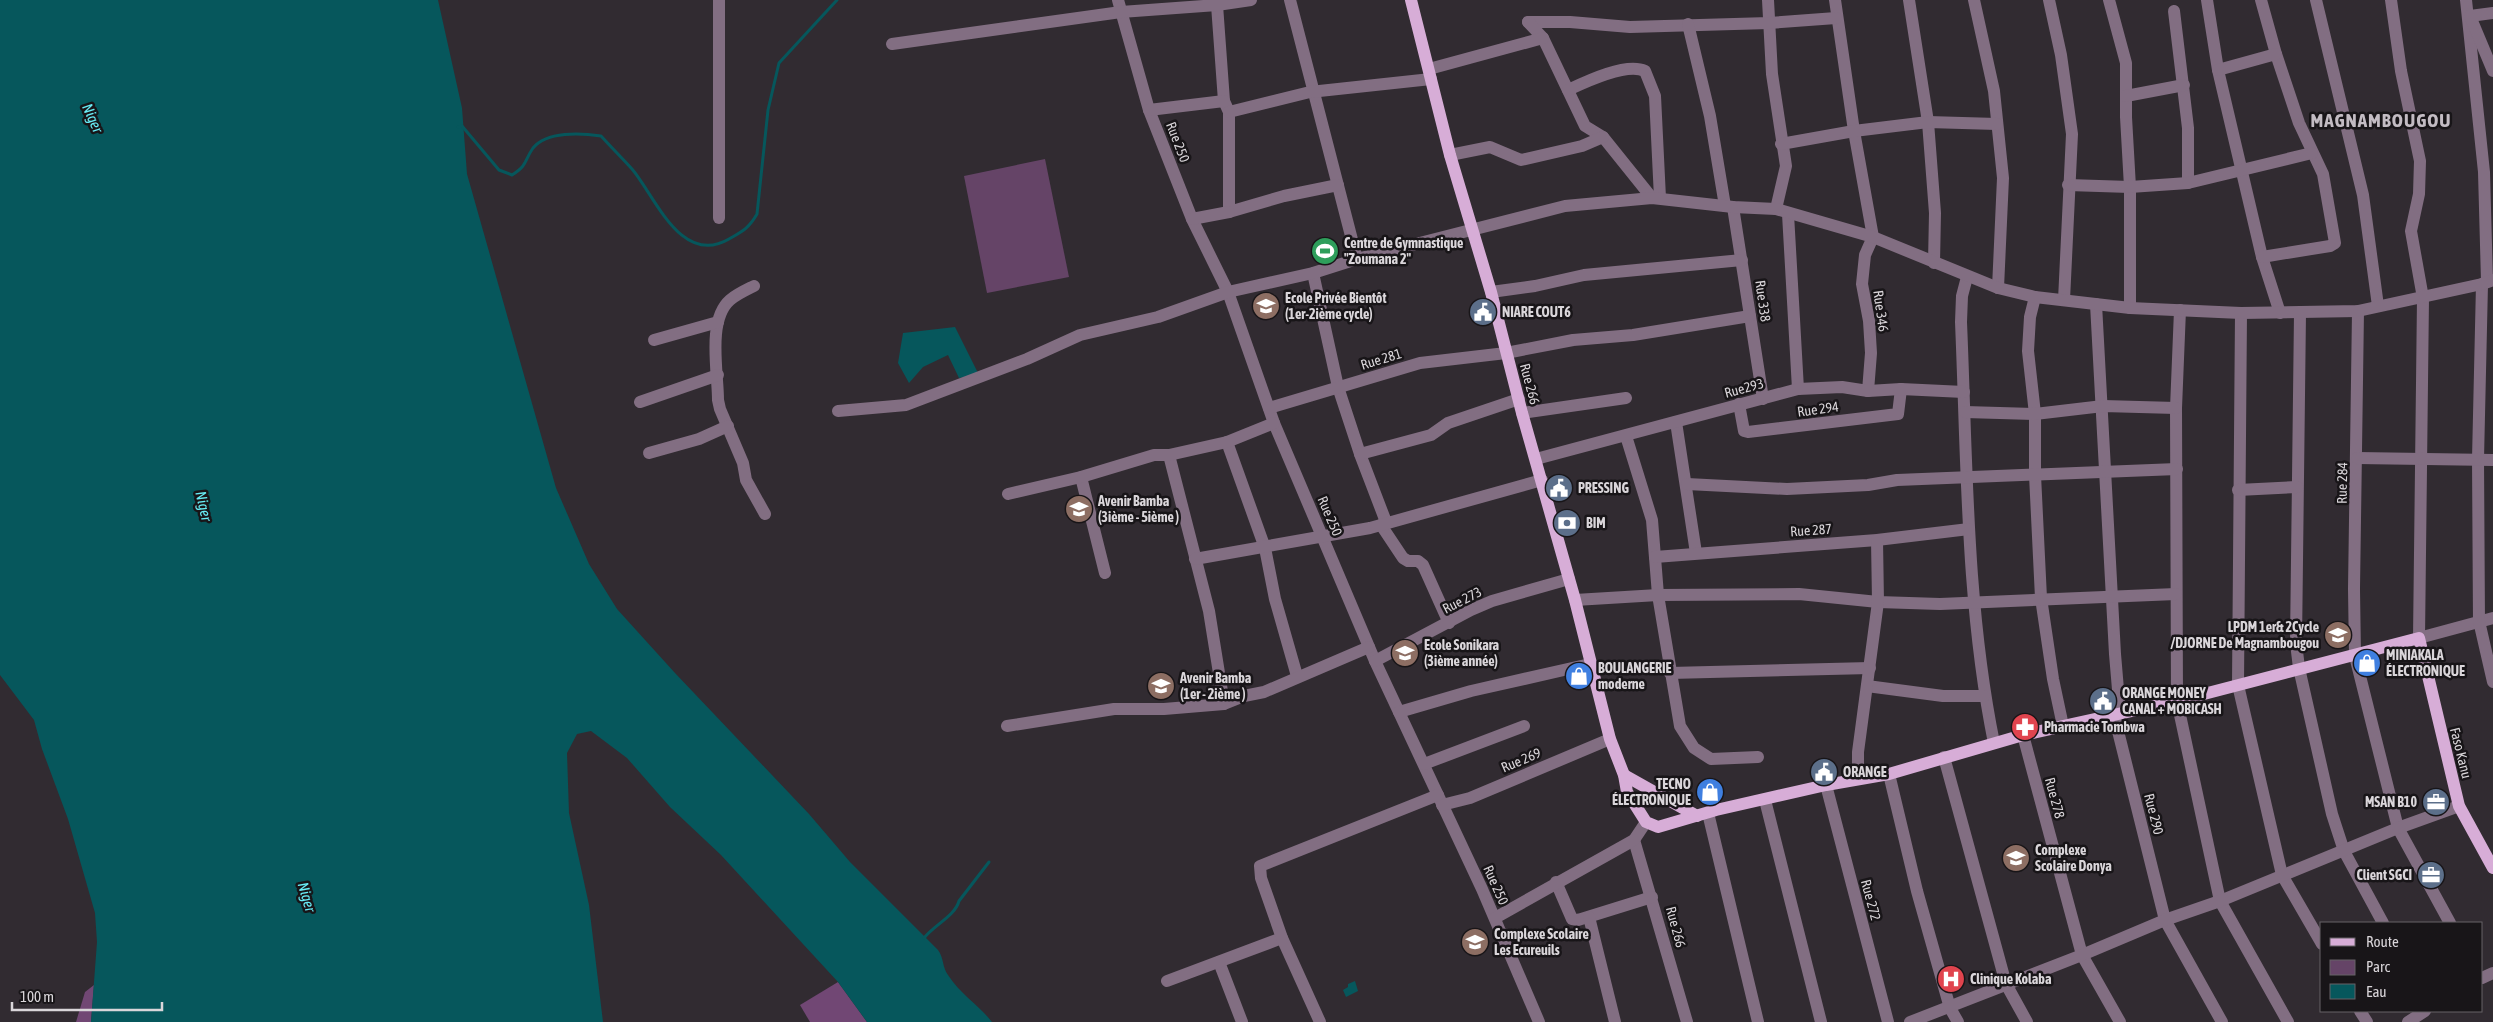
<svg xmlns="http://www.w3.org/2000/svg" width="2493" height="1022" viewBox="0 0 2493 1022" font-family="'Asap Condensed',sans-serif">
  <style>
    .green { fill: #654467 }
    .forest { fill: #714774 }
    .water { fill: #06575c }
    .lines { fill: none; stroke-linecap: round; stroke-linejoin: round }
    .stream { stroke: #06575c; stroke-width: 3 }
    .minor { stroke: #826e82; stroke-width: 12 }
    .major { stroke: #d7add7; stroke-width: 12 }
    .labels { text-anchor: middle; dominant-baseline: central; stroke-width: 5; stroke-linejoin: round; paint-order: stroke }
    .street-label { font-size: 14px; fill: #dad6da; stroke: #181518 }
    .poi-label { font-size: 14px; font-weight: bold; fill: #dad6da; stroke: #181518; text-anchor: start }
    .water-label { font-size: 15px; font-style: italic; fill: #68edf6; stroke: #181518 }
    .district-label { font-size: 19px; font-weight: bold; letter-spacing: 1px; fill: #c3bcc3; stroke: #181518 }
  </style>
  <rect width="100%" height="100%" fill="#312b31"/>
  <!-- green -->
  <polygon class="green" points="1045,159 1069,277 987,293 964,176"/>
  <!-- forest -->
  <g class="forest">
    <polygon points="838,982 867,1022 810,1022 800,1005"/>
    <polygon points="94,985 91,1022 76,1022 85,992"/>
  </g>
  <!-- water -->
  <g class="water">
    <path d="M0 0H438L462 108 467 174 556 488 589 564 617 609 675 673 809 814 850 862 938 950C944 958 942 967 948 975 961 995 979 1005 992 1022H867L838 982 721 855 670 807 627 758 591 731 577 734 567 753 569 813 589 905 603 1022H91L97 942 95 913 68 819 42 749 34 720 0 675Z"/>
    <polygon points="955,327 979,375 959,378 948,355 923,367 909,383 898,363 903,333"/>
    <polygon points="1355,981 1358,991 1346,997 1343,990 1348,987 1348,984"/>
  </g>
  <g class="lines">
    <!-- stream -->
    <g class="stream">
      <path d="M458 127 462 126 499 170 512 175C528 165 524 161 533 148 547 131 581 133 601 136 611 147 622 158 632 169 655 196 681 267 729 239 743 231 749 228 757 214L768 110 779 63 837 0"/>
      <path d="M924 938C934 925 955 916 959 901L989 862"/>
    </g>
    <!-- minor -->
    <g class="minor">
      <polyline points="719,0 719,218"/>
      <polyline points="1118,0 1149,110 1192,219 1228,292 1274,423 1375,661 1482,889 1539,1022"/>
      <polyline points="1290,0 1357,259"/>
      <polyline points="1768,0 1772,74 1786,166 1776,209"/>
      <polyline points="1835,0 1854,131 1873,237 1865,255 1862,284 1869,321 1871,353 1868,391"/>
      <polyline points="1909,0 1928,122 1935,213 1934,263"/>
      <polyline points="1974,0 1994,91 2003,178 1998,288"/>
      <polyline points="2049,0 2061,55 2072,134 2064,300"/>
      <polyline points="2109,0 2126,63 2126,117 2130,187 2130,308"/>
      <polyline points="2207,0 2218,70 2262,257 2280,313"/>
      <polyline points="2261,0 2276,54 2299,123 2323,174 2335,243 2330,246 2262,257"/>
      <polyline points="2316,0 2363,195 2378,306"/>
      <polyline points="2391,0 2401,71 2420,161 2419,194 2411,231 2423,298 2419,638 2493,618"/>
      <polyline points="2466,0 2484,172 2487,281"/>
      <polyline points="1217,5 1224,101 1229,112 1229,212 1284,196 1338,185"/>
      <polyline points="2174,11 2188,128 2188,183"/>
      <polyline points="2493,13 2470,16 2493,71"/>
      <polyline points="1528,22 1570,22 1630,27 1769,23 1836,18"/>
      <polyline points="1528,22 1543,38 1585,126 1603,137 1652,198"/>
      <polyline points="1688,24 1710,116 1725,206"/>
      <polyline points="892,44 1121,12 1217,5 1251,0"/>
      <polyline points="1429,69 1543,38"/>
      <polyline points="2218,70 2276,54"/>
      <path d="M1568 90C1585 82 1626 62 1645 71L1655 96 1660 198"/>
      <polyline points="2126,96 2184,85"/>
      <polyline points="1149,110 1224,101"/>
      <polyline points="1229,112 1310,92 1431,79"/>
      <polyline points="1781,144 1854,131 1928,122 1997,124"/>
      <polyline points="1450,155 1490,147 1521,160 1582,146 1603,137"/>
      <polyline points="2068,185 2130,187 2188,183 2312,153"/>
      <polyline points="1733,207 1763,399"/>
      <polyline points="1788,214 1798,389"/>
      <polyline points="1192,219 1229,212"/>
      <polyline points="1313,273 1338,387 1360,454 1386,522"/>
      <path d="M1967 277 1962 296 1961 322C1967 462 1966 605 1994 743"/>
      <polyline points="2482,284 2478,459 2479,621 2493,682"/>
      <path d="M754 286C746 290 737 294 730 300 707 320 718 372 718 400L720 409 743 463 746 480 765 514"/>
      <polyline points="1491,292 1535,286 1584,275 1742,260"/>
      <polyline points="2035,297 2030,317 2028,351 2035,414 2035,475 2041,598 2053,679 2063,726"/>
      <polyline points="2096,304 2115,654 2120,713"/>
      <polyline points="2180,310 2176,408 2177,701 2220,901 2288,1022"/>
      <polyline points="2358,311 2354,589 2355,656 2398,828 2450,923"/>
      <polyline points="2241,313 2238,685 2282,875 2322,944"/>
      <polyline points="2300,313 2296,643 2299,668 2332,814 2344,851 2383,923"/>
      <polyline points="654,340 718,322"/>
      <polyline points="640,402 718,375"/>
      <polyline points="1739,404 1744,431 1748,432 1898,414 1901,389"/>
      <polyline points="1269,408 1420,363 1506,353 1573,340 1633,335 1750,316"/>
      <polyline points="838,411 906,405 1027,359 1080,335 1158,317 1228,292 1313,273 1357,259 1565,206 1652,198 1733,207 1776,209 1873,237 1998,288 2035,297 2130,308 2241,313 2358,311 2482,284 2493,280"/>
      <polyline points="1965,412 2035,414 2103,406 2176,408"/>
      <polyline points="1522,413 1626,398"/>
      <polyline points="1676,422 1696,553"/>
      <polyline points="1626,436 1652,520 1658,595 1680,726 1694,748 1711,759 1758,757"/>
      <polyline points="1227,442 1265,548 1275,599 1297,676"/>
      <polyline points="649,453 699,439 728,426"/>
      <polyline points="1360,454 1431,435 1448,423 1519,399"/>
      <polyline points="1169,455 1209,611 1224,704"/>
      <polyline points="2357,458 2493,460"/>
      <polyline points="1536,459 1798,389 1842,387 1868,391 1901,389 1964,392"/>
      <polyline points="1081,477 1105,573"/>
      <polyline points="1687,484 1787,489 1868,485 1897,480 2177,469"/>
      <polyline points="2238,490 2297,487"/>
      <polyline points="1008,494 1081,477 1154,455 1169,455 1227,442 1274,423"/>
      <polyline points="1381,525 1403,558 1408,561 1418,561 1423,565 1449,623"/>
      <polyline points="1655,557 1877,540 1969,529"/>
      <polyline points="1195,559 1370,528 1542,480"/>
      <polyline points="1575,600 1658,595 1799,594 1878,602 1940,604 2176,594"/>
      <polyline points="1375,661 1471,610 1492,601 1569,579"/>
      <polyline points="1670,673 1870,668"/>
      <polyline points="1867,686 1943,696 1984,696"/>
      <polyline points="1399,712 1471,691 1590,664"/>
      <polyline points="2114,715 2165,920 2222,1022"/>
      <polyline points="1007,726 1114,709 1164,709 1224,704 1244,696 1264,692 1369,647"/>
      <polyline points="2023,735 2082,955 2120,1022"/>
      <polyline points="1944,757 2006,984 2027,1022"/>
      <polyline points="1424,764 1524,726"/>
      <polyline points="1889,774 1917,891 1950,1008 1958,1022"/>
      <polyline points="1858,779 1858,752 1878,602 1877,540"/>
      <polyline points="1826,785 1888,1022"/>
      <polyline points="1765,800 1821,1022"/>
      <polyline points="1442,805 1470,798 1610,739"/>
      <polyline points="1708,813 1758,1022"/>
      <polyline points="1634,840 1687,1022"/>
      <polyline points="1556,882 1572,919 1578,920 1652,897"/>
      <polyline points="1589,917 1615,1022"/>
      <polyline points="1495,918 1634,840 1646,822"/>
      <polyline points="1219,962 1242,1022"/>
      <polyline points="2482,978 2493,973"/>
      <polyline points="1167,981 1282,938"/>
      <polyline points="2360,1011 2367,1022"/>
      <polyline points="1320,1022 1282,938 1261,878 1260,866 1438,795"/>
      <polyline points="1910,1022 2082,955 2165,920 2220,901 2398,828 2459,806"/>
      <polyline points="2408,1022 2425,1011"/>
    </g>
    <!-- major -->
    <g class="major">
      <polyline points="1411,0 1450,155 1491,292 1522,413 1575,600 1610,739 1624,775 1627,792 1646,822 1658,827 1716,810 1826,785 1889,774 2023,735 2177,701 2419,638 2459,806 2493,868"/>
      <polyline points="1624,775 1697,816"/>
    </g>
  </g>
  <!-- icons -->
  <defs>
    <g id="stadium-disc" transform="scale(1.4375)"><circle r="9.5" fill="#2e9e5b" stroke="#181518"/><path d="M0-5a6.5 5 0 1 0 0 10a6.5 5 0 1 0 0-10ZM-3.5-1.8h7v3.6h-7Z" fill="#fff"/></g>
    <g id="school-disc" transform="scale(1.4375)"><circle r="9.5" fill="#8d6e63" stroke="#181518"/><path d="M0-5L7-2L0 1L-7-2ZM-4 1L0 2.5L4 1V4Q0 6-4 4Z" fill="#fff"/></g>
    <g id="civic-disc" transform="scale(1.4375)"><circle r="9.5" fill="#5c6f8a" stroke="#181518"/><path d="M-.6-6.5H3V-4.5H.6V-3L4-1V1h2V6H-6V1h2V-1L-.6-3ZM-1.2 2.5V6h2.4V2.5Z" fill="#fff"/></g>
    <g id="bank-disc" transform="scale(1.4375)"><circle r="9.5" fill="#5c6f8a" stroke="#181518"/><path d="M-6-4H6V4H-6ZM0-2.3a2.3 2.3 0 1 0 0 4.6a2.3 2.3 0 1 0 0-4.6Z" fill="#fff"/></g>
    <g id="shop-disc" transform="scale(1.4375)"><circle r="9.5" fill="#3f7fe0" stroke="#181518"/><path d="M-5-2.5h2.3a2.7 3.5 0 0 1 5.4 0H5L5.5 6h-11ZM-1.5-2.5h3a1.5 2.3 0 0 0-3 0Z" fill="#fff"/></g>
    <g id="pharmacy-disc" transform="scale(1.4375)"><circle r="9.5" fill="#e0444e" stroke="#181518"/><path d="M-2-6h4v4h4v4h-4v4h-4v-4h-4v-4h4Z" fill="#fff"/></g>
    <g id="office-disc" transform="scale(1.4375)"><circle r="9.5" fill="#5c6f8a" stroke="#181518"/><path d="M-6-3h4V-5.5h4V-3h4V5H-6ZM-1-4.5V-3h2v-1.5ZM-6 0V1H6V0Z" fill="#fff"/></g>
    <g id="hospital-disc" transform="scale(1.4375)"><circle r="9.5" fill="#e0444e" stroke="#181518"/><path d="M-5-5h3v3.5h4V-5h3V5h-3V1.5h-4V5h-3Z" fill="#fff"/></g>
  </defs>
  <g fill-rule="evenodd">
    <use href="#stadium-disc" x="1325" y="251"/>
    <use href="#school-disc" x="1266" y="306"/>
    <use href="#civic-disc" x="1483" y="312"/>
    <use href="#civic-disc" x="1559" y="488"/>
    <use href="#school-disc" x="1079" y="509"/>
    <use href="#bank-disc" x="1567" y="523"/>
    <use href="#school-disc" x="2338" y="635"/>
    <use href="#school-disc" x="1405" y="653"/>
    <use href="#shop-disc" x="2367" y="663"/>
    <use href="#shop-disc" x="1579" y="676"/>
    <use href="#school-disc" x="1161" y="686"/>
    <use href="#civic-disc" x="2103" y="701"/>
    <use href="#pharmacy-disc" x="2025" y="727"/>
    <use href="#civic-disc" x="1824" y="772"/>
    <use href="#shop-disc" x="1710" y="792"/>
    <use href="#office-disc" x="2436" y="802"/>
    <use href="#school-disc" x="2016" y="858"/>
    <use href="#office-disc" x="2431" y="875"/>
    <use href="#school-disc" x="1475" y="942"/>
    <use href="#hospital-disc" x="1951" y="979"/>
  </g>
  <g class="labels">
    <!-- street labels -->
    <g class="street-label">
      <text transform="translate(1178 142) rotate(69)">Rue 250</text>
      <text transform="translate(1763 301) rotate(82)">Rue 338</text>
      <text transform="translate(1881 311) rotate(82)">Rue 346</text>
      <text transform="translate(1381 359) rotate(-17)">Rue 281</text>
      <text transform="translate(1530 384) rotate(75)">Rue 266</text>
      <text transform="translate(1744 388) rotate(-15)">Rue293</text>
      <text transform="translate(1818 409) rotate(-8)">Rue 294</text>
      <text transform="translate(2342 483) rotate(-89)">Rue 284</text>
      <text transform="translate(1330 516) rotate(67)">Rue 250</text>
      <text transform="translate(1811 530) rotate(-4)">Rue 287</text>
      <text transform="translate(1462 600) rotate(-27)">Rue 273</text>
      <text transform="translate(2461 753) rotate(76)">Faso Kanu</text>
      <text transform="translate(1521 760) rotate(-23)">Rue 269</text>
      <text transform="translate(2055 798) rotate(75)">Rue 278</text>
      <text transform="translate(2154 814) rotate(76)">Rue 290</text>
      <text transform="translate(1496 885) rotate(66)">Rue 250</text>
      <text transform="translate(1871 900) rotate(75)">Rue 272</text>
      <text transform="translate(1676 927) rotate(75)">Rue 266</text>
    </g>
    <!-- poi labels -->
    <g class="poi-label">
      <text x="1344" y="243">Centre de Gymnastique<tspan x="1344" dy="16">"Zoumana 2"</tspan></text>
      <text x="1285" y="298">Ecole Privée Bientôt<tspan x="1285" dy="16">(1er-2ième cycle)</tspan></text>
      <text x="1502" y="312">NIARE COUT6</text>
      <text x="1578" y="488">PRESSING</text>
      <text x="1098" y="501">Avenir Bamba<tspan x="1098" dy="16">(3ième - 5ième )</tspan></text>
      <text x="1586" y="523">BIM</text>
      <text x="2319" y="627" text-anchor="end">LPDM 1er&amp; 2Cycle<tspan x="2319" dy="16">/DJORNE De Magnambougou</tspan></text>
      <text x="1424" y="645">Ecole Sonikara<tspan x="1424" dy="16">(3ième année)</tspan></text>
      <text x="2386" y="655">MINIAKALA<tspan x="2386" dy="16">ÉLECTRONIQUE</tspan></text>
      <text x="1598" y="668">BOULANGERIE<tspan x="1598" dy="16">moderne</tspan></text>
      <text x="1180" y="678">Avenir Bamba<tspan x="1180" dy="16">(1er - 2ième )</tspan></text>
      <text x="2122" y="693">ORANGE MONEY<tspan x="2122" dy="16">CANAL + MOBICASH</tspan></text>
      <text x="2044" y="727">Pharmacie Tombwa</text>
      <text x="1843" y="772">ORANGE</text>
      <text x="1691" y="784" text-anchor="end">TECNO<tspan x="1691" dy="16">ÉLECTRONIQUE</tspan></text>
      <text x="2417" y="802" text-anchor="end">MSAN B10</text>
      <text x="2035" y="850">Complexe<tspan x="2035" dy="16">Scolaire Donya</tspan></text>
      <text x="2412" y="875" text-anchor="end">Client SGCI</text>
      <text x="1494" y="934">Complexe Scolaire<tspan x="1494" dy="16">Les Ecureuils</tspan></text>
      <text x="1970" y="979">Clinique Kolaba</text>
    </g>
    <!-- water labels -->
    <g class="water-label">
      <text transform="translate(93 118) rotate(66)">Niger</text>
      <text transform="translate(204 506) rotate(77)">Niger</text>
      <text transform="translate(307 897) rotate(74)">Niger</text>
    </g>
    <!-- district labels -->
    <g class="district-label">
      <text x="2381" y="120">MAGNAMBOUGOU</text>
    </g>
  </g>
  <!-- legend -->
  <rect x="2320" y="922" width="162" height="90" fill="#181518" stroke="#666266"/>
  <rect x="2330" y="938" width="25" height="8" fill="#d7add7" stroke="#666266"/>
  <text x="2366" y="947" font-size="15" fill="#dad6da">Route</text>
  <rect x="2330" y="960" width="25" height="15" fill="#654467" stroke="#666266"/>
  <text x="2366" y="972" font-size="15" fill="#dad6da">Parc</text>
  <rect x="2330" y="984" width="25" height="15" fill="#06575c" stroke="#666266"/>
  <text x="2366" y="997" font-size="15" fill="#dad6da">Eau</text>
  <!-- scale -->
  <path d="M12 1002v8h150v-8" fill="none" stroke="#dad6da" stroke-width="2.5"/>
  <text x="20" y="1002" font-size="15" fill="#dad6da" stroke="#181518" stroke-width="4" paint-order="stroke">100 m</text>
</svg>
